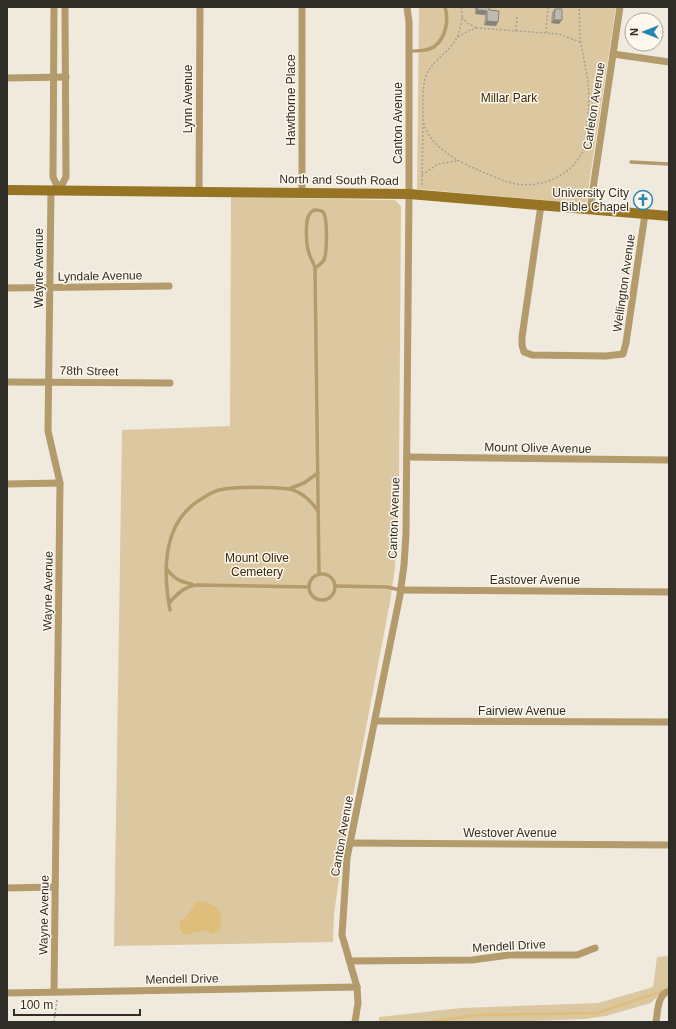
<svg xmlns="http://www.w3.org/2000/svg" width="676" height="1029" viewBox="0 0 676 1029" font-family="Arial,sans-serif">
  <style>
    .green { fill: #dcc8a0 }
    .water { fill: #dfbe7b }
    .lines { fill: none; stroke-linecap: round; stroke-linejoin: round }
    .stream { stroke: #dfbe7b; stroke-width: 2.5 }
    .path { stroke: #a5a198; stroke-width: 1.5; stroke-dasharray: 2 2; stroke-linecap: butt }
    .lane { stroke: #b39b6c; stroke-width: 3.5 }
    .street { stroke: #b39b6c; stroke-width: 7 }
    .secondary { stroke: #977423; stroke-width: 10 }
    .wall { fill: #a49f96 }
    .shaded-wall { fill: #86827a }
    .building { fill: #bfb9ae; stroke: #86827a }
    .labels { text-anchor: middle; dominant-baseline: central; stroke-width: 3; stroke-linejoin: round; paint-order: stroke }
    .park-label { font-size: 12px; fill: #382a0c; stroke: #fef7eb }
    .street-label { font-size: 12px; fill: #2f2d28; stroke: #fef7eb }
    .poi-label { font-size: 12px; fill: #2f2d28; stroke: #fef7eb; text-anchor: end }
  </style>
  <rect width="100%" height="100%" fill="#f0eade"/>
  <!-- green -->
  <g class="green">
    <polygon points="419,7 616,7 586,204 417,189"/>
    <polygon points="231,197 395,200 401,206 399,477 395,568 390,602 344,843 334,914 333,942 114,946 122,430 230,426"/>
    <polygon points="669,956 669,992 659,995 651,1003 606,1016 585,1019 505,1022 379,1022 379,1017 461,1008 598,1003 653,987 657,957"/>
  </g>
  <!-- water -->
  <path class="water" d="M197 901C214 902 227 911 220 930L212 934 206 930 192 933 189 935 183 934 179 928 180 921 186 917Z"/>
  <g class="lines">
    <!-- stream -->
    <polyline class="stream" points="428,1022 479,1015 597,1013 663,991"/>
    <!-- path -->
    <g class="path">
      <path d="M461 7C463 14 462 21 460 28 454 53 434 56 426 76 423 85 423 94 423 103 423 111 422 119 425 127 434 149 457 161 478 170 490 175 504 182 517 184 543 188 572 175 583 151 586 144 586 135 587 127 588 113 590 99 588 85 587 71 583 57 581 43 579 31 580 19 579 7"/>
      <polyline points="462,17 467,23 477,28"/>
      <polyline points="516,31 517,16"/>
      <polyline points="546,33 548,7"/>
      <polyline points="458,37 470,30 477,28 559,34 580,42"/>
      <polyline points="422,175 438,164 457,161"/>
      <polyline points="422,185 423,121"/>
      <polyline points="54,1022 57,1000"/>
    </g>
    <!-- lane -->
    <g class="lane">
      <path d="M409 51C418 51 428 51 435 46 446 37 449 20 445 7"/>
      <polyline points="631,162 669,164"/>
      <path d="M315 268C318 266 322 263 324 260 327 253 328 218 323 212 321 210 317 210 314 210 312 211 310 213 309 215 305 221 306 246 309 253 310 259 314 262 315 268L319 574"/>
      <polyline points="291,488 304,483 318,473"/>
      <path d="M166 568C173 578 180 582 192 584"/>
      <circle cx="322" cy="587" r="13"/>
      <polyline points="335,586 387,587 400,590"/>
      <path d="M169 603C177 594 185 586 197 585L309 587"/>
      <path d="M170 610C163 572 162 525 198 501 205 497 211 492 219 490 237 486 272 487 290 489 303 493 310 500 318 511"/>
    </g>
    <!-- street -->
    <g class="street">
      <polyline points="54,7 53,177 59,190"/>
      <polyline points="613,54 669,62"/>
      <polyline points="7,78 66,77"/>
      <polyline points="51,190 48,431 60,483 54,992"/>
      <polyline points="59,190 66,177 65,7"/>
      <polyline points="199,192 200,7"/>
      <polyline points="302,193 302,7"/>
      <polyline points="541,205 522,337 522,345 524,352 532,355 606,356 623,354 626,343 645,214"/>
      <polyline points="590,209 620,7"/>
      <polyline points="7,288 169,286"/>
      <polyline points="7,382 170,383"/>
      <polyline points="407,457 669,460"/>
      <polyline points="7,484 60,483"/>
      <polyline points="400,590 669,592"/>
      <polyline points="375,721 669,722"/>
      <polyline points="350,843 669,845"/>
      <polyline points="7,888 55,887"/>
      <polyline points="350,961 472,960 509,955 577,955 595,948"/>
      <polyline points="7,993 357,987"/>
      <polyline points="355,1022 358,1003 357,987 342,935 347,858 400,595 404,565 406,534 409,194 409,22 407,7"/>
      <path d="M656 1022C658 1011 657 995 669 991"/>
    </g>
    <!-- secondary -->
    <polyline class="secondary" points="7,190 409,194 669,216"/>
  </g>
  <!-- wall -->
  <g class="wall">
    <polygon points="475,7 489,7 489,10 498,22 496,26 484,25 485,15 475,14"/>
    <polygon points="555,9 559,24 551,23 552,12"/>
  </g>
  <!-- shaded-wall -->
  <g class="shaded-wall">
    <polygon points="477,10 487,11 485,15 475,14"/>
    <polygon points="554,20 562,20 559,24 551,23"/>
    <polygon points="487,21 498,22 496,26 484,25"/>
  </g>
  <!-- building -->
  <g class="building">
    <polygon points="478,7 489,7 489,10 499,11 498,22 487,21 487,11 477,10"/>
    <polygon points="555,9 562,9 562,20 554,20"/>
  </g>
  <!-- icons -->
  <defs>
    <g id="church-ring" transform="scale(1)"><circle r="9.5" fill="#fef7eb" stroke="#2986b3" stroke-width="1.5"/><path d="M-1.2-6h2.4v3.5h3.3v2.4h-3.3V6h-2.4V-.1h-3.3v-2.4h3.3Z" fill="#2986b3"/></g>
  </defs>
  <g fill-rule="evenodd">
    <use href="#church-ring" x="643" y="200"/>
  </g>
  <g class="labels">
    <!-- park labels -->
    <g class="park-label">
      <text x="509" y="98">Millar Park</text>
      <text x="257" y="558">Mount Olive<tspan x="257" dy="14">Cemetery</tspan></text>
    </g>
    <!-- street labels -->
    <g class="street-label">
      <text transform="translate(188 99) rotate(-90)">Lynn Avenue</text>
      <text transform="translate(291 100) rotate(-90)">Hawthorne Place</text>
      <text transform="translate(594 106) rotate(-81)">Carleton Avenue</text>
      <text transform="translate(398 123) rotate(-90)">Canton Avenue</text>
      <text transform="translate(339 180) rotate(1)">North and South Road</text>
      <text transform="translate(39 268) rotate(-90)">Wayne Avenue</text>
      <text transform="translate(100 276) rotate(-1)">Lyndale Avenue</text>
      <text transform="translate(624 283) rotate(-82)">Wellington Avenue</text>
      <text transform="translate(89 371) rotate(1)">78th Street</text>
      <text transform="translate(538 448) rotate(1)">Mount Olive Avenue</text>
      <text transform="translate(394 518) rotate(-88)">Canton Avenue</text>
      <text x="535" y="580">Eastover Avenue</text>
      <text transform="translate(48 591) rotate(-89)">Wayne Avenue</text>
      <text x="522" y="711">Fairview Avenue</text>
      <text x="510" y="833">Westover Avenue</text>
      <text transform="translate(342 836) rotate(-80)">Canton Avenue</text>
      <text transform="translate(44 915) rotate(-89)">Wayne Avenue</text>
      <text transform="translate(509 946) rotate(-3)">Mendell Drive</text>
      <text transform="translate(182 979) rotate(-1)">Mendell Drive</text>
    </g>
    <!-- poi labels -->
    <g class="poi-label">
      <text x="629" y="193">University City<tspan x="629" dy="14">Bible Chapel</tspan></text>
    </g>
  </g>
  <!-- border -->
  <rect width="676" height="1029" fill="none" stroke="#2f2d28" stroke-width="16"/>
  <!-- north arrow -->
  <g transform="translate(644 32) rotate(270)"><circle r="19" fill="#fef7eb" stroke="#aba69d"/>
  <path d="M0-3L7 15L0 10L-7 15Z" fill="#2986b3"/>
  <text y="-6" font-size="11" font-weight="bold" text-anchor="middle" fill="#2f2d28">N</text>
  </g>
  <!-- scale -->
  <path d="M14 1009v6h126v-6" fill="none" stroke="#2f2d28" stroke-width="2"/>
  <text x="20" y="1009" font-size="12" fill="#2f2d28" stroke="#fef7eb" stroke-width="3" paint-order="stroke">100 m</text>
</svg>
